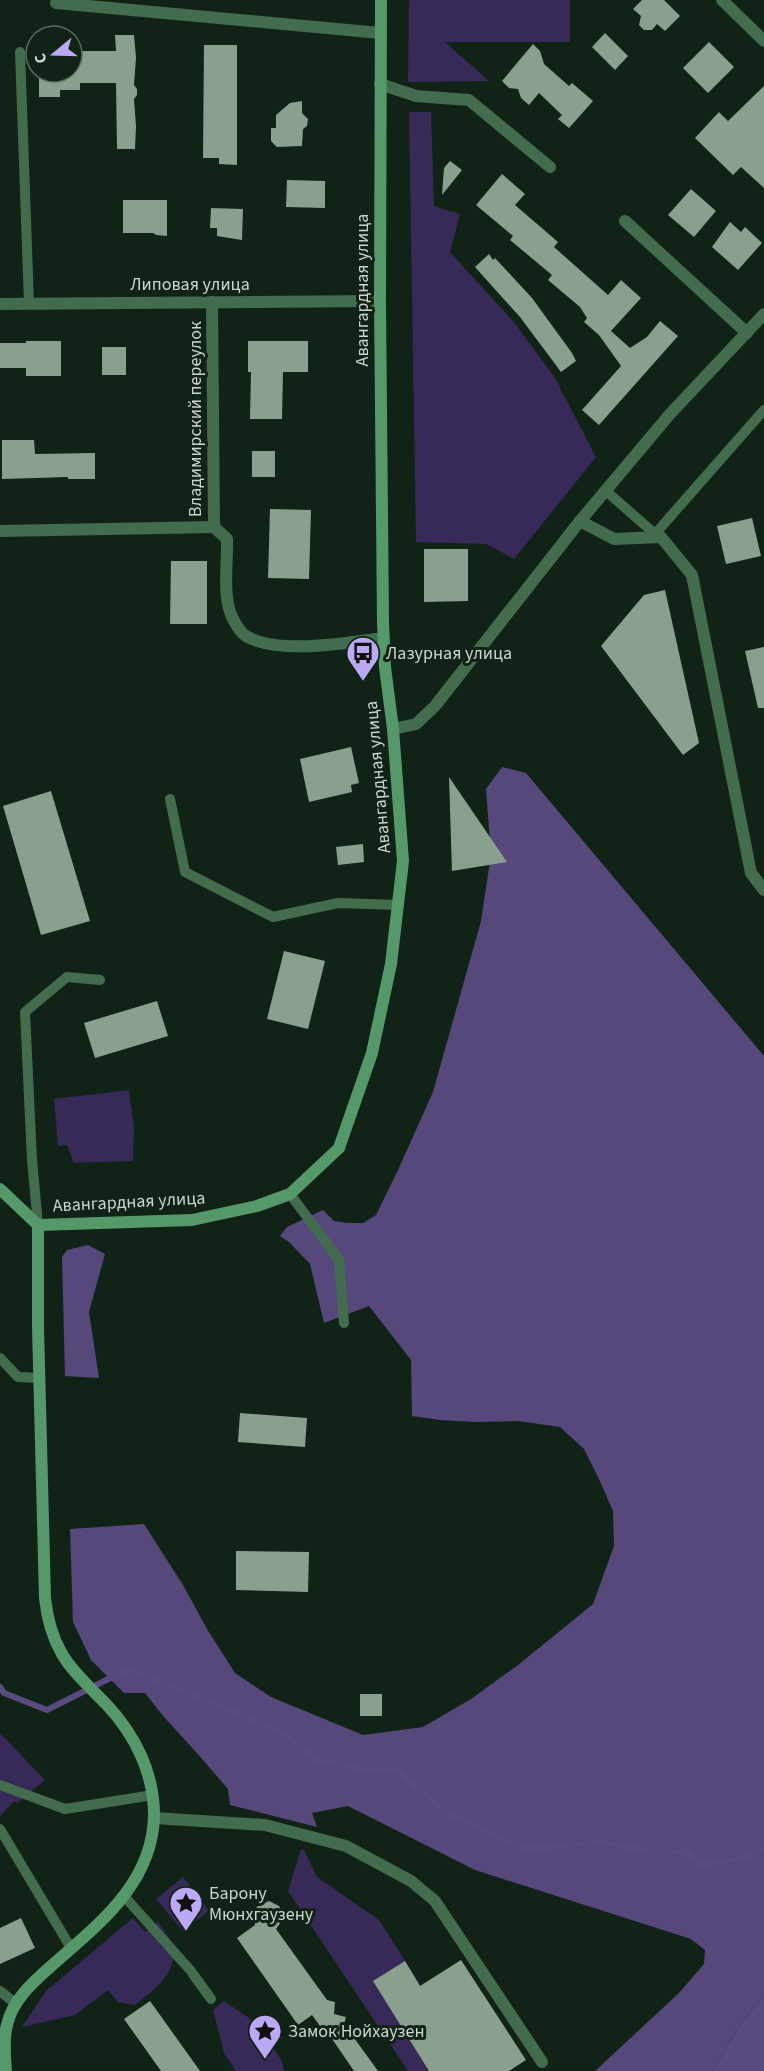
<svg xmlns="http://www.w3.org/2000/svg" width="764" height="2071" viewBox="0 0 764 2071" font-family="'Source Sans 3',sans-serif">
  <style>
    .green { fill: #372958 }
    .forest { fill: #56487b }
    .water { fill: #594b7f }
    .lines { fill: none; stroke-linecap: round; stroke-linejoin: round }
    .stream { stroke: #594b7f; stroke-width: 6 }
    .building { fill: #8aa08f }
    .service { stroke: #436c4f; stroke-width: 10 }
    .minor { stroke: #436c4f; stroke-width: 12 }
    .secondary { stroke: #55986a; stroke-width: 12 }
    .labels { text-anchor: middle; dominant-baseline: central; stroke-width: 6; stroke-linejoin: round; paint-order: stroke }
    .street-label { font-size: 18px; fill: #cad5cd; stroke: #112316 }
    .poi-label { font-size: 18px; fill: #cad5cd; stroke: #112316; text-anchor: start }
  </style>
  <rect width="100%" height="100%" fill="#112316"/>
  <!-- green -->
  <g class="green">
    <polygon points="409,0 570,0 570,42 445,42 489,81 408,82"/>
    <polygon points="409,112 431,112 434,206 460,214 450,252 514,322 555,378 596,457 514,559 486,544 416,542"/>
    <polygon points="129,1090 134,1127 133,1161 74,1163 67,1145 58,1146 54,1099"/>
    <polygon points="0,1733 45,1780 17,1803 14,1801 0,1816"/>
    <polygon points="301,1849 304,1850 317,1877 379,1920 475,2071 408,2071 288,1891"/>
    <polygon points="183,1877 209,1911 183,1931 156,1899"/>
    <path d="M133 1918 145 1932 158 1922 176 1948C171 1978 158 1987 135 2005L118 2002 108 1990 75 2015 22 2027 46 1991Z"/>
    <polygon points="224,2001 255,2022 282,2061 284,2071 236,2071 224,2053 213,2010"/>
  </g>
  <!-- forest -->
  <g class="forest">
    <polygon points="502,767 526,773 764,1056 764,1996 741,2023 713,2071 595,2071 679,1993 704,1964 705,1950 691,1939 475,1870 348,1806 312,1813 317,1827 230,1805 228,1789 196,1752 164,1717 145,1693 124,1693 91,1660 73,1622 70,1529 144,1524 183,1585 207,1629 235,1673 271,1697 363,1735 423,1727 471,1699 518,1665 593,1604 614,1546 613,1511 599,1479 584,1449 560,1427 518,1421 475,1422 440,1420 412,1416 411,1360 369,1306 324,1323 310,1264 289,1242 280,1236 287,1227 323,1210 334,1221 347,1223 363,1223 376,1215 398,1170 433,1092 481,921 491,855 486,789"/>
    <polygon points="88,1245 105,1254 89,1312 99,1378 65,1376 62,1257 67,1250"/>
  </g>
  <!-- water -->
  <polygon class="water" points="764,1996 764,2071 713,2071 741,2023"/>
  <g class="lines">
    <!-- stream -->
    <polyline class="stream" points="0,1687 4,1693 47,1710 128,1669 194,1695 285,1734 317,1760 373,1771 396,1769 444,1811 524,1849 602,1842 661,1853 687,1852 701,1865 745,1858 764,1849"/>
  </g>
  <!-- building -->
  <g class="building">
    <polygon points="642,0 664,0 680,16 665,31 657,24 652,30 644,30 639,25 641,16 633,9"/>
    <polygon points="605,33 628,56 615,70 592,47"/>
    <polygon points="115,35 134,35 136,58 134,85 137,89 137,95 134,99 136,126 135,149 117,149 116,83 80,83 80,90 60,90 60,97 39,97 39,72 72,72 72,58 80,58 79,51 116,51"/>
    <polygon points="709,42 734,67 708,93 683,68"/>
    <polygon points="533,44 540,51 544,64 569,86 572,83 593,101 569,128 558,119 562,115 539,93 529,105 521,98 518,89 509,88 502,81"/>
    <polygon points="204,45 237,45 237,165 219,164 219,158 203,158"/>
    <polygon points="764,86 764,188 741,167 733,175 695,138 719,112 728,121"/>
    <polygon points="302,101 302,113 308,119 307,126 303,129 302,146 277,147 271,141 271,128 276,128 276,115 290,103"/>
    <polygon points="450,161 462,170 442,195 444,168"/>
    <polygon points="502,174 525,194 515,205 558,242 554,247 608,295 621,280 641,298 611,331 630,348 647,337 660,321 678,336 599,425 582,410 621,366 599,335 584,322 587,318 580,307 548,280 552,275 510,240 513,236 476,205"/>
    <polygon points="287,180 325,181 325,208 286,207"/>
    <polygon points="691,189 716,211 694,237 668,215"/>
    <polygon points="123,200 167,200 167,236 156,235 153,233 123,233"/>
    <polygon points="211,208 243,209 242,240 217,236 217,228 210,228"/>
    <polygon points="730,222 741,232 745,227 762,243 738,270 712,247"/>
    <polygon points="489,254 493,260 495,258 532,298 572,353 576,361 561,372 520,317 475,267"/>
    <polygon points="26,341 61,341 61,376 26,376 26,368 0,368 0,343 26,343"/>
    <polygon points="248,341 308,341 308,372 283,372 282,419 250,419 251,372 248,372"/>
    <rect x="102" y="347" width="24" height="28"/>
    <polygon points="2,440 34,440 35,454 95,453 95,479 68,479 68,477 2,479"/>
    <rect x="252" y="451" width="23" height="26"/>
    <polygon points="270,509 311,510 309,579 268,578"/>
    <polygon points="752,518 761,556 726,564 717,526"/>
    <polygon points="424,549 468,549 468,601 424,602"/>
    <polygon points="171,561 207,561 207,624 170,624"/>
    <polygon points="665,590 699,743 683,755 601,646 644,595"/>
    <polygon points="764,647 764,708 758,708 745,651"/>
    <polygon points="351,747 359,783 351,785 352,792 309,802 300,759"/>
    <polygon points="449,777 507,862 452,871"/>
    <polygon points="51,791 90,921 41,935 3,806"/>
    <polygon points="363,844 364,862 338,865 336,847"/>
    <polygon points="284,951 325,961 308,1029 267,1019"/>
    <polygon points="157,1001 168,1036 95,1058 84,1023"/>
    <polygon points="240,1413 307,1418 305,1447 238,1442"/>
    <polygon points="236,1551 309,1552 308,1592 236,1590"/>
    <rect x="360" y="1694" width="22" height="22"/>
    <polygon points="269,1901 279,1906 282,1911 281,1922 276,1929 327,2000 335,2002 334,2014 346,2017 344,2024 378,2071 354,2071 328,2033 325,2033 312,2015 298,2025 237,1938 255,1925 255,1909 259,1905"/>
    <polygon points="21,1918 35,1948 0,1964 0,1928"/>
    <polygon points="461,1960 526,2060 509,2071 429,2071 373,1981 405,1961 420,1986"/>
    <polygon points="150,2001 200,2071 161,2071 124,2019"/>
  </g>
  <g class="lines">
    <!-- service -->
    <g class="service">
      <polyline points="20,52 29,303"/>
      <polyline points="606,491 655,534 764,410"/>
      <polyline points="170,799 185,872 273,917 338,903 399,905"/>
      <polyline points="290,1194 339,1260 344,1323"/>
      <polyline points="38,1225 32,1160 25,1012 67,977 100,980"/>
      <polyline points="0,1358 18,1377 39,1378"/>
      <polyline points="0,1785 65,1809 153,1795"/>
      <polyline points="0,1829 71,1948"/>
      <polyline points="124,1896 191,1971"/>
      <polyline points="193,1974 211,1999"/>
      <polyline points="0,1991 16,2004"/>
    </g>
    <!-- minor -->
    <g class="minor">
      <polyline points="722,0 764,41"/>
      <polyline points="56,3 380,33"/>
      <polyline points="380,84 416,96 469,100 550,167"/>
      <polyline points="625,221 747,333"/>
      <path d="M212 302 214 527 227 539C228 563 222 595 232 617 235 623 241 633 246 636 277 655 348 643 383 638"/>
      <polyline points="0,304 380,301"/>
      <polyline points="580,521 614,539 661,537 692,575 751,873 764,890"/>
      <polyline points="0,531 214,527"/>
      <polyline points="393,729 416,724 435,706 580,521 670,414 764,314"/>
      <polyline points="154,1818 265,1825 346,1846 411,1881 435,1901 542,2062"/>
    </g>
    <!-- secondary -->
    <g class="secondary">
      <polyline points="0,1189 38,1225"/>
      <polyline points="38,1225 192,1220 257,1206 290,1194 339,1148 372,1053 391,964 403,861 393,729 385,667 383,622 380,301 381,0"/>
      <path d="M6 2071C5 2057 3 2039 7 2025 12 2001 32 1983 49 1968 96 1926 153 1885 154 1815 154 1773 135 1735 107 1705 92 1689 73 1673 62 1654 51 1635 47 1618 45 1598L38 1327V1225"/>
    </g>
  </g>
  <!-- icons -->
  <defs>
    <g id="bus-pin" transform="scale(1.725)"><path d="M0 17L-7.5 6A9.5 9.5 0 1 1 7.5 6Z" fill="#bca9f5" stroke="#112316"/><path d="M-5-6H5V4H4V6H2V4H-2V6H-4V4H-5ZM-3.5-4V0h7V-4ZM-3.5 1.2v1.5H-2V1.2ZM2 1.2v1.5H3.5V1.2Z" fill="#111"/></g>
    <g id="sight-pin" transform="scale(1.725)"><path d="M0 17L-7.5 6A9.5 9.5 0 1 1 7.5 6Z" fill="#bca9f5" stroke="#112316"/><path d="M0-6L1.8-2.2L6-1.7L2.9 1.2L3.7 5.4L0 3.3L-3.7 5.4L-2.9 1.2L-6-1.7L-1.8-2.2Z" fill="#111"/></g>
  </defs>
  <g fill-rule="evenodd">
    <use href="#bus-pin" x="363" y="653"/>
    <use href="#sight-pin" x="186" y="1903"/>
    <use href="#sight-pin" x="265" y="2031"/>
  </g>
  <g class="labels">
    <!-- street labels -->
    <g class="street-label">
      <text x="190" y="284">Липовая улица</text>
      <text transform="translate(362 290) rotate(-90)">Авангардная улица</text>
      <text transform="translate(195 419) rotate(-90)">Владимирский переулок</text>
      <text transform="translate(378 777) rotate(-95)">Авангардная улица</text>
      <text transform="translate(129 1202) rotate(-3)">Авангардная улица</text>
    </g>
    <!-- poi labels -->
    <g class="poi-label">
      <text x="386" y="653">Лазурная улица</text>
      <text x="209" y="1893">Барону<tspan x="209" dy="21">Мюнхгаузену</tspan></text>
      <text x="288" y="2031">Замок Нойхаузен</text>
    </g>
  </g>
  <!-- north arrow -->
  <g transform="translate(54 54) rotate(251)"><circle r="28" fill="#112316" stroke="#5b6a5f" stroke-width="1.5"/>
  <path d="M0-4.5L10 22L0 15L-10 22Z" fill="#bca9f5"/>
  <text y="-9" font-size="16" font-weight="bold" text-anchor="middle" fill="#cad5cd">С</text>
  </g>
</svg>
